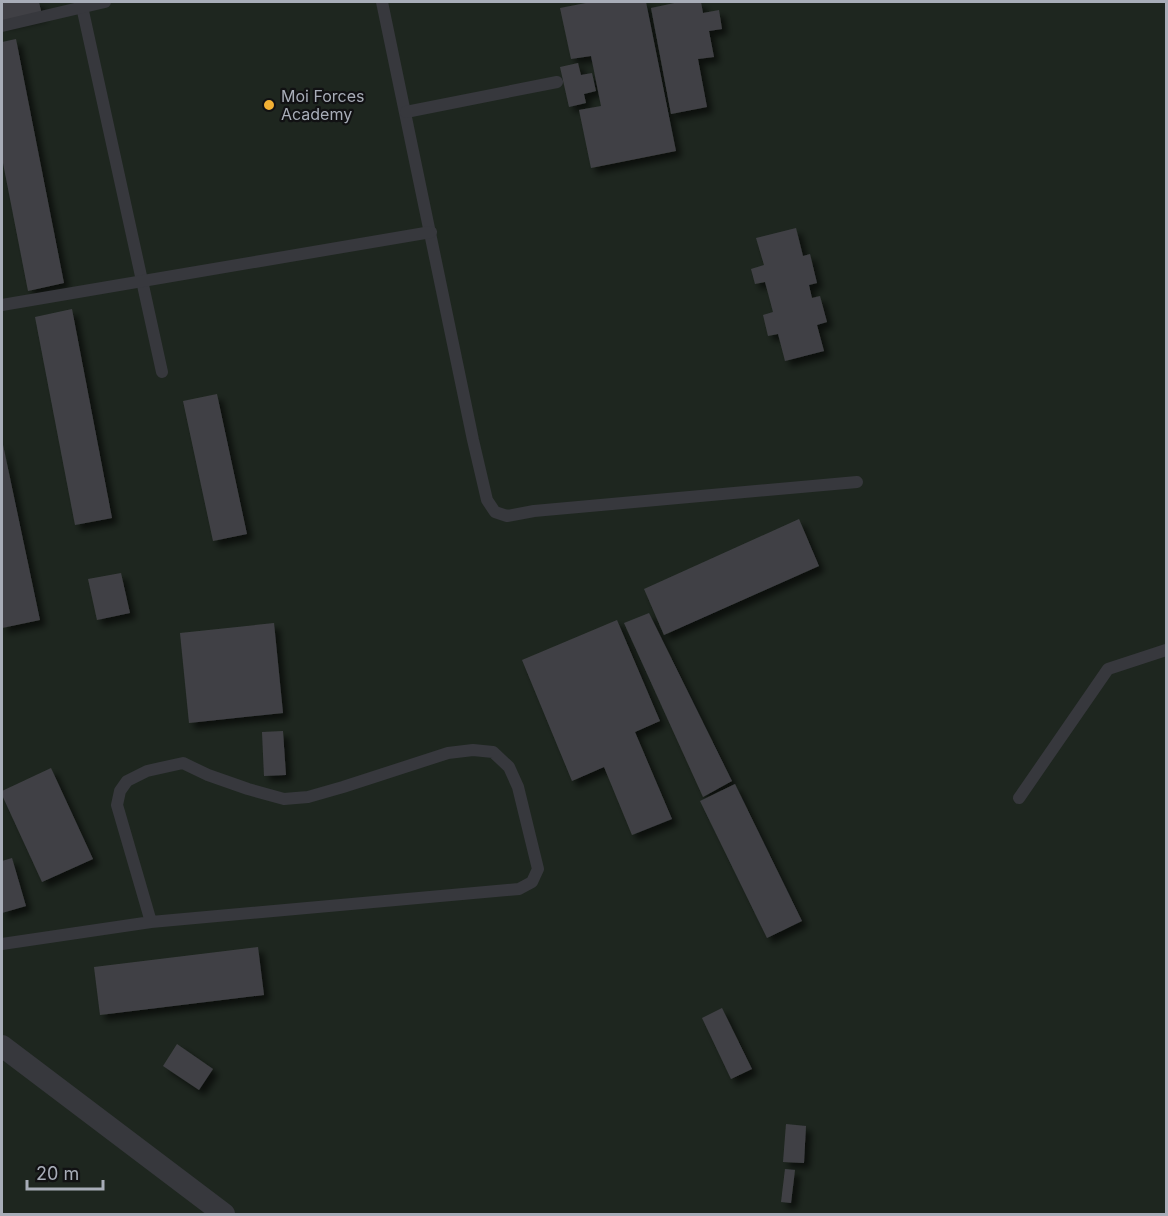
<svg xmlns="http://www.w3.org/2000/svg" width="1168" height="1216" viewBox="0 0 1168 1216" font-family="Inter,sans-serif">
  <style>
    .green { fill: #1e261f }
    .building { fill: #404145; filter: url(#shadow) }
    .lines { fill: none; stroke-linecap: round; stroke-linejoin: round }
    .service { stroke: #37383d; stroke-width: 12 }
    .minor { stroke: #37383d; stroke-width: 22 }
    .poi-dot { fill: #f2b134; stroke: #111113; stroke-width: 2 }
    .labels { text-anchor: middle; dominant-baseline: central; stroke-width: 4.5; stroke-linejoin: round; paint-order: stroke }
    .poi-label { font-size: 16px; fill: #a8adb8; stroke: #111113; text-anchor: start }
  </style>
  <defs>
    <filter id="shadow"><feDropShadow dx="5.5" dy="5.5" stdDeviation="3" flood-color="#0009"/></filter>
  </defs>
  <rect width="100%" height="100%" fill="#161618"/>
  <!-- green -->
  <rect class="green" x="2" y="2" width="1164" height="1212"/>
  <!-- building -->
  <g class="building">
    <polygon points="2,2 39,2 42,15 2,23"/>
    <polygon points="591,2 646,2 676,151 591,168 579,110 601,106 591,56 571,59 560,8"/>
    <polygon points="679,2 701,2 703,13 719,10 722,29 709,31 714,57 698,59 707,107 671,114 651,8"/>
    <polygon points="16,39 64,283 28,291 2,158 2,42"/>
    <polygon points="578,63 581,75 592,73 596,91 584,94 586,103 569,107 560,67"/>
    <polygon points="796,228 803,256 810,254 817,283 809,285 812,298 820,296 827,322 817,325 824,351 785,361 778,334 768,336 763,315 773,312 765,282 755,284 751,269 764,265 756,238"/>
    <polygon points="72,309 112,518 75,525 35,317"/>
    <polygon points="217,394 247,534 213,541 183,401"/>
    <polygon points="2,440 40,620 2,628"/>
    <polygon points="799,519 819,566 664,635 644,589"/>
    <polygon points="121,573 130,613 97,620 88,579"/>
    <polygon points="649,613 732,781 703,797 624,623"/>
    <polygon points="617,620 660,721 635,732 672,819 632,835 604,767 572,781 522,660"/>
    <polygon points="274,623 283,713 189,723 180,633"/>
    <polygon points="283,731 286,775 264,776 262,732"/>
    <polygon points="51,768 93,859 42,882 2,795 2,791"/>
    <polygon points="735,784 802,921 767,938 700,801"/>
    <polygon points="12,858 26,906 2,913 2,861"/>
    <polygon points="258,947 264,995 100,1015 94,967"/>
    <polygon points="722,1008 752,1069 731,1079 702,1018"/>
    <polygon points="177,1044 213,1069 199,1090 163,1066"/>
    <polygon points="786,1124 806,1126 804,1163 783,1162"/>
    <polygon points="785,1169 795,1170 791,1203 781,1202"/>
  </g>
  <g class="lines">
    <!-- service -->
    <g class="service">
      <polyline points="81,2 162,372"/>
      <polyline points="382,2 473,440 487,500 495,512 507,516 534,511 857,482"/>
      <polyline points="2,26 105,2"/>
      <polyline points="406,112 557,82"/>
      <polyline points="2,305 431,232"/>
      <polyline points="1019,798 1108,669 1166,650"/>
      <polyline points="2,944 151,922 519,889 532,882 538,869 518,787 509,767 493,752 473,750 448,753 343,787 308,797 284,799 248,789 208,775 183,763 147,771 127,781 120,791 117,805 151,922"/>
    </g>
    <!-- minor -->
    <polyline class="minor" points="2,1046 224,1214"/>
  </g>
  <!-- markers -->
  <circle class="poi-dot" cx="269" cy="105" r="6"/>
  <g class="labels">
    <!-- poi labels -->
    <g class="poi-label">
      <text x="281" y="96">Moi Forces<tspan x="281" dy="18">Academy</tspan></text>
    </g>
  </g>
  <!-- border -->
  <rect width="1168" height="1216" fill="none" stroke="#a8adb8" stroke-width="6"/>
  <!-- scale -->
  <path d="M27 1180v9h76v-9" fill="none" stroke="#a8adb8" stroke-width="3"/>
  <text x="36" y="1180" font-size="18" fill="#a8adb8" stroke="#111113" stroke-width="4.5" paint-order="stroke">20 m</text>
</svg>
